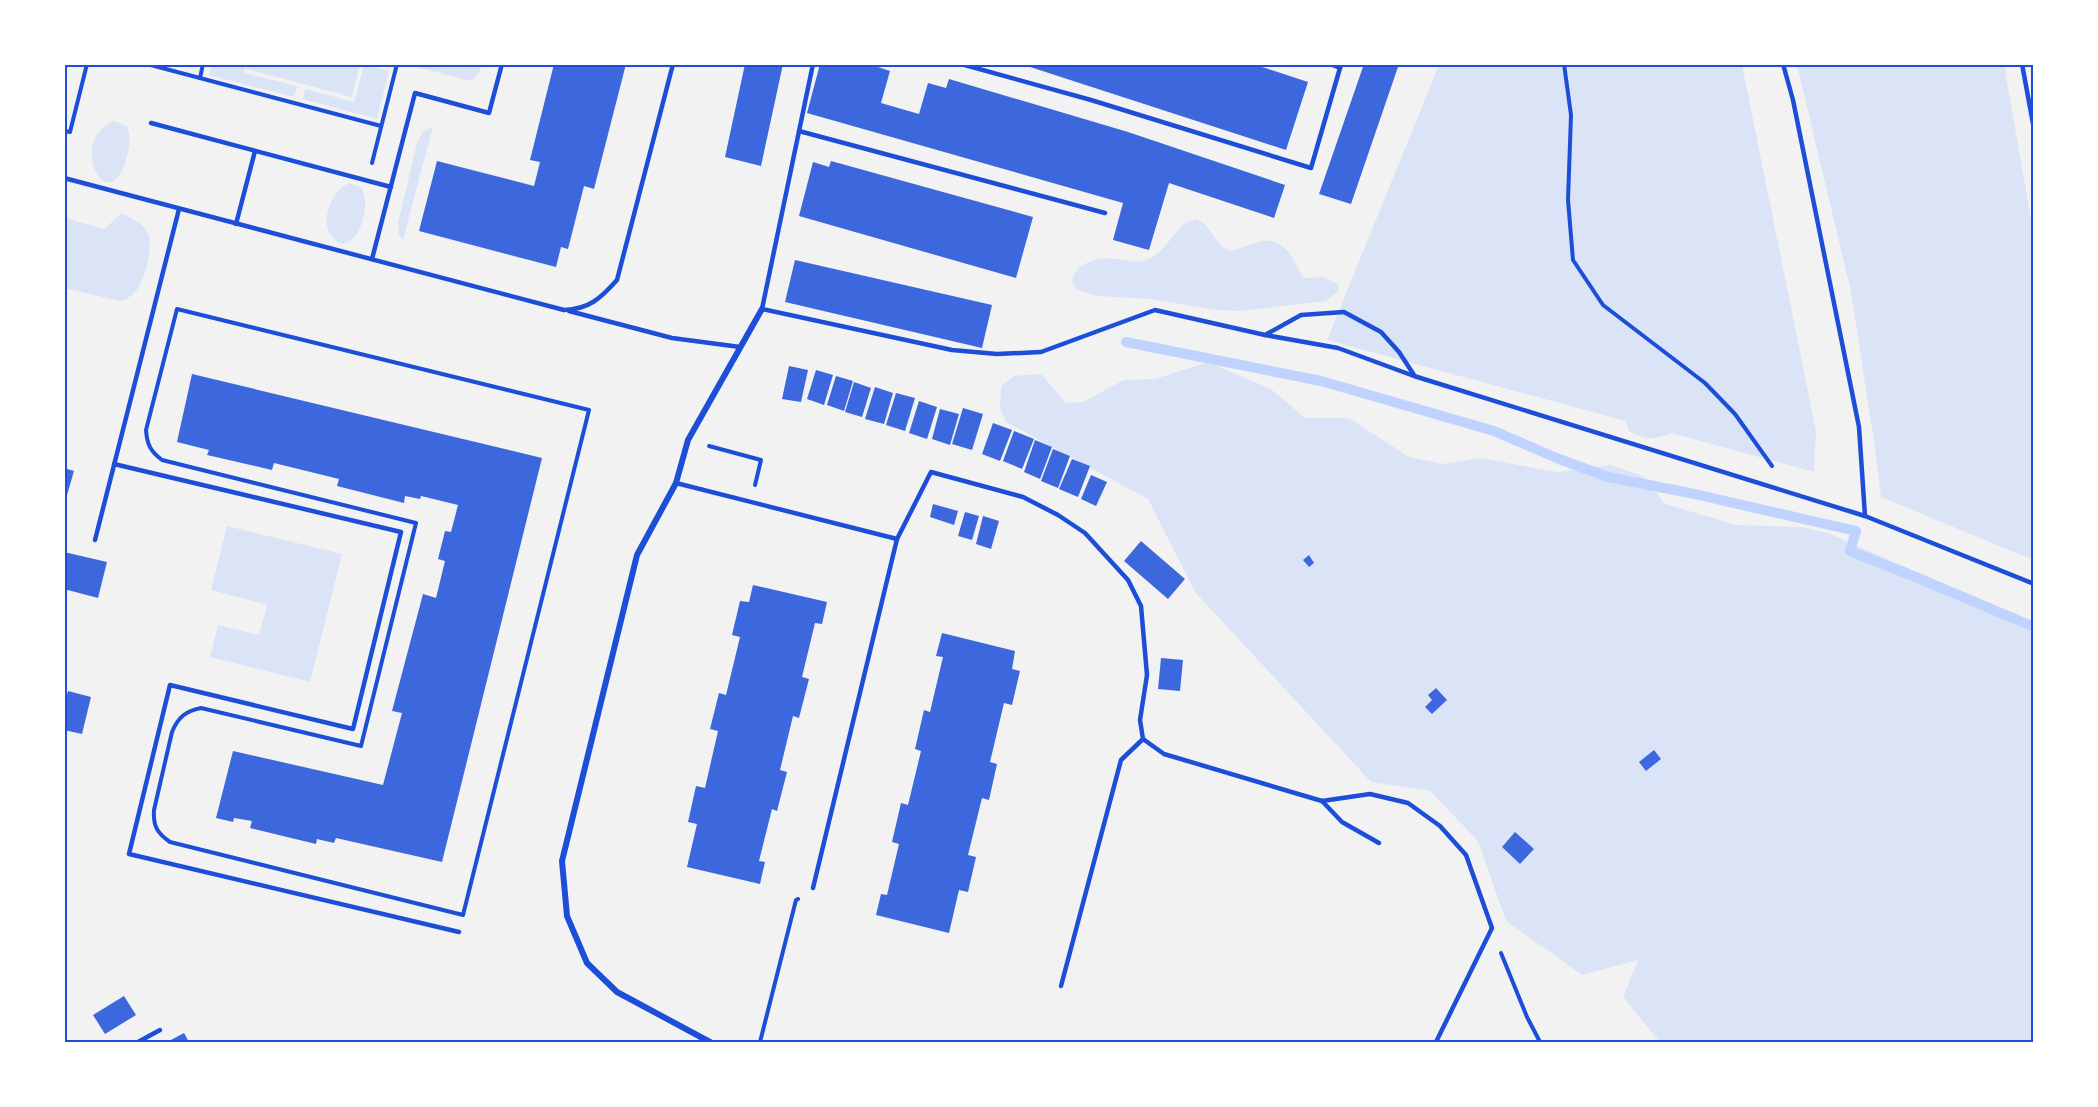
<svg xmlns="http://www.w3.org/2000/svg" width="2098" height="1107" viewBox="0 0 2098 1107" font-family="'Source Sans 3',sans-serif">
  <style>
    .green { fill: #dbe4f7 }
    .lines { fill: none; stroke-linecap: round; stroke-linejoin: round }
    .stream { stroke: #bfd3fe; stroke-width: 10 }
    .building { fill: #3d67dc }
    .path { stroke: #1d4ed8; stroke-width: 4 }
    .service { stroke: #1d4ed8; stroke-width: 4.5 }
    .minor { stroke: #1d4ed8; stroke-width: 6 }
    .neatline { fill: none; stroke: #1d4ed8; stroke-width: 2 }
  </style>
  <rect width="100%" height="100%" fill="#f2f2f2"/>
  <!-- green -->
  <g class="green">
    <polygon points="248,64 360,64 360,65 352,97 246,69"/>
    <polygon points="212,65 246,65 244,73 297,86 294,97 209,75"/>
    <polygon points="364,65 389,71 377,119 303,99 305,89 354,102"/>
    <polygon points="408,65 482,65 478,74 471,81"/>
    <path d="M1439 65H1742L1816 431 1814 472 1671 433C1654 440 1645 440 1629 431L1626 421 1327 340Z"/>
    <polygon points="1797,65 2004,65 2033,230 2033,560 1881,497 1875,449 1851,292"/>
    <path d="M114 121 127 126C132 139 129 150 125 163 106 218 67 140 114 121Z"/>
    <polygon points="433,126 403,240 399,235 398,223 417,143 422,133"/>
    <path d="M349 183 362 188C370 205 362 239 343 244 314 234 328 193 349 183Z"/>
    <path d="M122 213C131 218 143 223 148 233 154 245 145 282 135 292 131 297 125 300 119 301L65 288V218L104 229Z"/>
    <path d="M1196 219C1212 225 1214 244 1230 251 1254 246 1270 229 1290 254 1296 262 1298 271 1305 278L1324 277 1339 285 1338 291 1326 301 1240 311 1217 310 1151 299 1096 296 1076 289 1072 282C1075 263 1098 256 1116 259 1126 260 1133 263 1143 261 1168 256 1173 223 1196 219Z"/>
    <polygon points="1208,362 1271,389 1305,418 1349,418 1409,457 1444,464 1480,458 1557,472 1610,465 1643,476 1665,504 1737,525 1803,527 1830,534 2033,623 2033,1042 1660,1042 1623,997 1638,960 1582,975 1506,921 1478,841 1430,791 1371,782 1195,592 1148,499 1006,422 1000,408 1001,386 1014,376 1041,374 1066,403 1083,402 1124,380 1155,379"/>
    <polygon points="227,526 342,554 310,682 210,657 218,625 259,635 267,605 211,590"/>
  </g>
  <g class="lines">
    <!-- stream -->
    <polyline class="stream" points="1126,342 1321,381 1494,431 1559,459 1608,477 1690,493 1856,531 1850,551 1913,576 2034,627"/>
  </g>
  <!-- building -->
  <g class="building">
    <polygon points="554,64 626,64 594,189 584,186 568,249 561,247 556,267 419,231 437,161 534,186 540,162 530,160"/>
    <polygon points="745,64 783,64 761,166 725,157"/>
    <polygon points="820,64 869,64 890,71 881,103 919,114 928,83 946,88 949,79 1128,132 1285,185 1274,218 1169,183 1149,250 1113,240 1123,203 807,113"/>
    <polygon points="1253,64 1308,82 1286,150 1024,65"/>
    <polygon points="1364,64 1399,64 1351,204 1319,194"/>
    <polygon points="831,161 1033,217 1016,278 799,216 813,162 829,167"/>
    <polygon points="795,260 992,305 982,348 785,302"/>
    <polygon points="789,366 808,370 801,402 782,399"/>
    <polygon points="816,370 833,375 824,405 807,399"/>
    <polygon points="192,374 542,458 442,862 336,838 334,843 317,839 316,844 250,828 252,821 234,818 233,822 216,818 233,751 383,785 402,713 392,711 423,594 436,598 445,561 438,559 445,531 451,532 458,505 421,496 420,499 405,496 404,503 337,486 339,479 274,463 272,470 207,455 209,450 177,442"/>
    <polygon points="836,376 853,381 844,411 827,405"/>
    <polygon points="854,382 871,388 862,417 845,412"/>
    <polygon points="875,387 893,393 884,424 865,419"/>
    <polygon points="896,393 915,398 905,431 886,425"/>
    <polygon points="919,401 937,407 927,439 909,433"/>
    <polygon points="963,408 983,414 972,450 952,444"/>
    <polygon points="940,409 959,414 950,445 932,439"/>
    <polygon points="993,423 1012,430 1000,461 982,454"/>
    <polygon points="1014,431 1034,439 1022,469 1003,461"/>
    <polygon points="1035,440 1052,447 1040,479 1024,472"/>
    <polygon points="1053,449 1070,456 1058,488 1041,481"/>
    <polygon points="1072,459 1090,466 1078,497 1059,489"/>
    <polygon points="64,468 74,471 65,502 64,502"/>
    <polygon points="1091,475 1107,482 1096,506 1081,499"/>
    <polygon points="933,504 958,511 954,525 930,517"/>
    <polygon points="965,512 979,516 972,540 958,536"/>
    <polygon points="983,516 999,521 991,549 976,544"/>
    <polygon points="1141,541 1185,579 1168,599 1124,561"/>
    <polygon points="64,552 107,562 98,598 64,589"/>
    <polygon points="1309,555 1314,563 1309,567 1303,560"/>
    <polygon points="753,585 827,602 822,624 815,623 802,677 809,679 799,718 793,716 780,770 787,772 777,811 772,809 759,861 765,862 760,884 687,867 697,824 688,822 696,786 705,788 718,731 710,729 719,693 726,695 740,637 732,635 740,601 749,602"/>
    <polygon points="942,633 1015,651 1012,669 1020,671 1012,705 1004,703 990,762 997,764 989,800 982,798 968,855 976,857 968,892 959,890 949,933 876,915 881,894 887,895 899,844 892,842 901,803 908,805 921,751 915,749 924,710 930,712 943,657 936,656"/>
    <polygon points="1161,658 1183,660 1180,691 1158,689"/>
    <polygon points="1436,688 1447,700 1432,714 1425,707 1432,700 1428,695"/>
    <polygon points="68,691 91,697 82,734 64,730 64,707"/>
    <polygon points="1654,750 1661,759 1646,771 1639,762"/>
    <polygon points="1515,832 1534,849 1520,864 1502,847"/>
    <polygon points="124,996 136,1015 105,1034 93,1015"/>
    <polygon points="184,1033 189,1042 167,1042"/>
  </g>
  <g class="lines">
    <!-- path -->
    <g class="path">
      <polyline points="147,64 381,126"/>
      <polyline points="1564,64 1571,115 1568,200 1573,260 1603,305 1705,383 1735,414 1772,466"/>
      <polyline points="200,78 203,64"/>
      <polyline points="64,131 70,132 87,64"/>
      <polyline points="372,163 397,64"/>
      <path d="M177 309 589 410 463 915 170 842C157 833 153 826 154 810L172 732C178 717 186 711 201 708L361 746 416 523 162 460C150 451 147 444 146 430Z"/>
      <polyline points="709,446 761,460 755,485"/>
      <polyline points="1501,953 1527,1017 1540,1042"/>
      <polyline points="760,1042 796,900 798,899"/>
    </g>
    <!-- service -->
    <g class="service">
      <polyline points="813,64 762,309 952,350 997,354 1041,352 1155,310 1265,335 1338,348 1414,376 1865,516 2034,584"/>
      <polyline points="961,64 1091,100 1311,168 1340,68"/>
      <polyline points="1330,64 1340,68 1341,64"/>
      <polyline points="1783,64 1793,100 1859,427 1865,516"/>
      <polyline points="2022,64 2034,129"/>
      <polyline points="151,123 391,187"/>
      <polyline points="799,131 1105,213"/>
      <path d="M64 178 564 310C589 309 600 299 617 280L673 64"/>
      <polyline points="236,224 255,151"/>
      <polyline points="372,259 415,93 489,113 502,64"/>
      <polyline points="569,311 672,338 740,347"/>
      <polyline points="1265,335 1301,315 1344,312 1381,332 1399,352 1414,375"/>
      <polyline points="114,464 401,532 353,729 170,685 129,854 459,932"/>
      <polyline points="676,483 897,539"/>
      <polyline points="95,540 179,209"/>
      <polyline points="1143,739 1164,754 1322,801 1370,794 1408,803 1440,826 1466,855 1492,928 1436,1042"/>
      <polyline points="1322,801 1342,822 1379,843"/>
      <polyline points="813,888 897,539 931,472 1023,497 1058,515 1085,533 1128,580 1141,606 1147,675 1140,720 1143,739 1121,760 1061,986"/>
      <polyline points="138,1042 160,1030"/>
    </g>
    <!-- minor -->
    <polyline class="minor" points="710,1042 617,992 587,963 567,916 562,861 637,555 676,483 688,440 762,309"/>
  </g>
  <!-- border -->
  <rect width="2098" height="1107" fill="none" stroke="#ffffff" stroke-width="132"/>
  <rect x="66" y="66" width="1966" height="975" class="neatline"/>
</svg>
